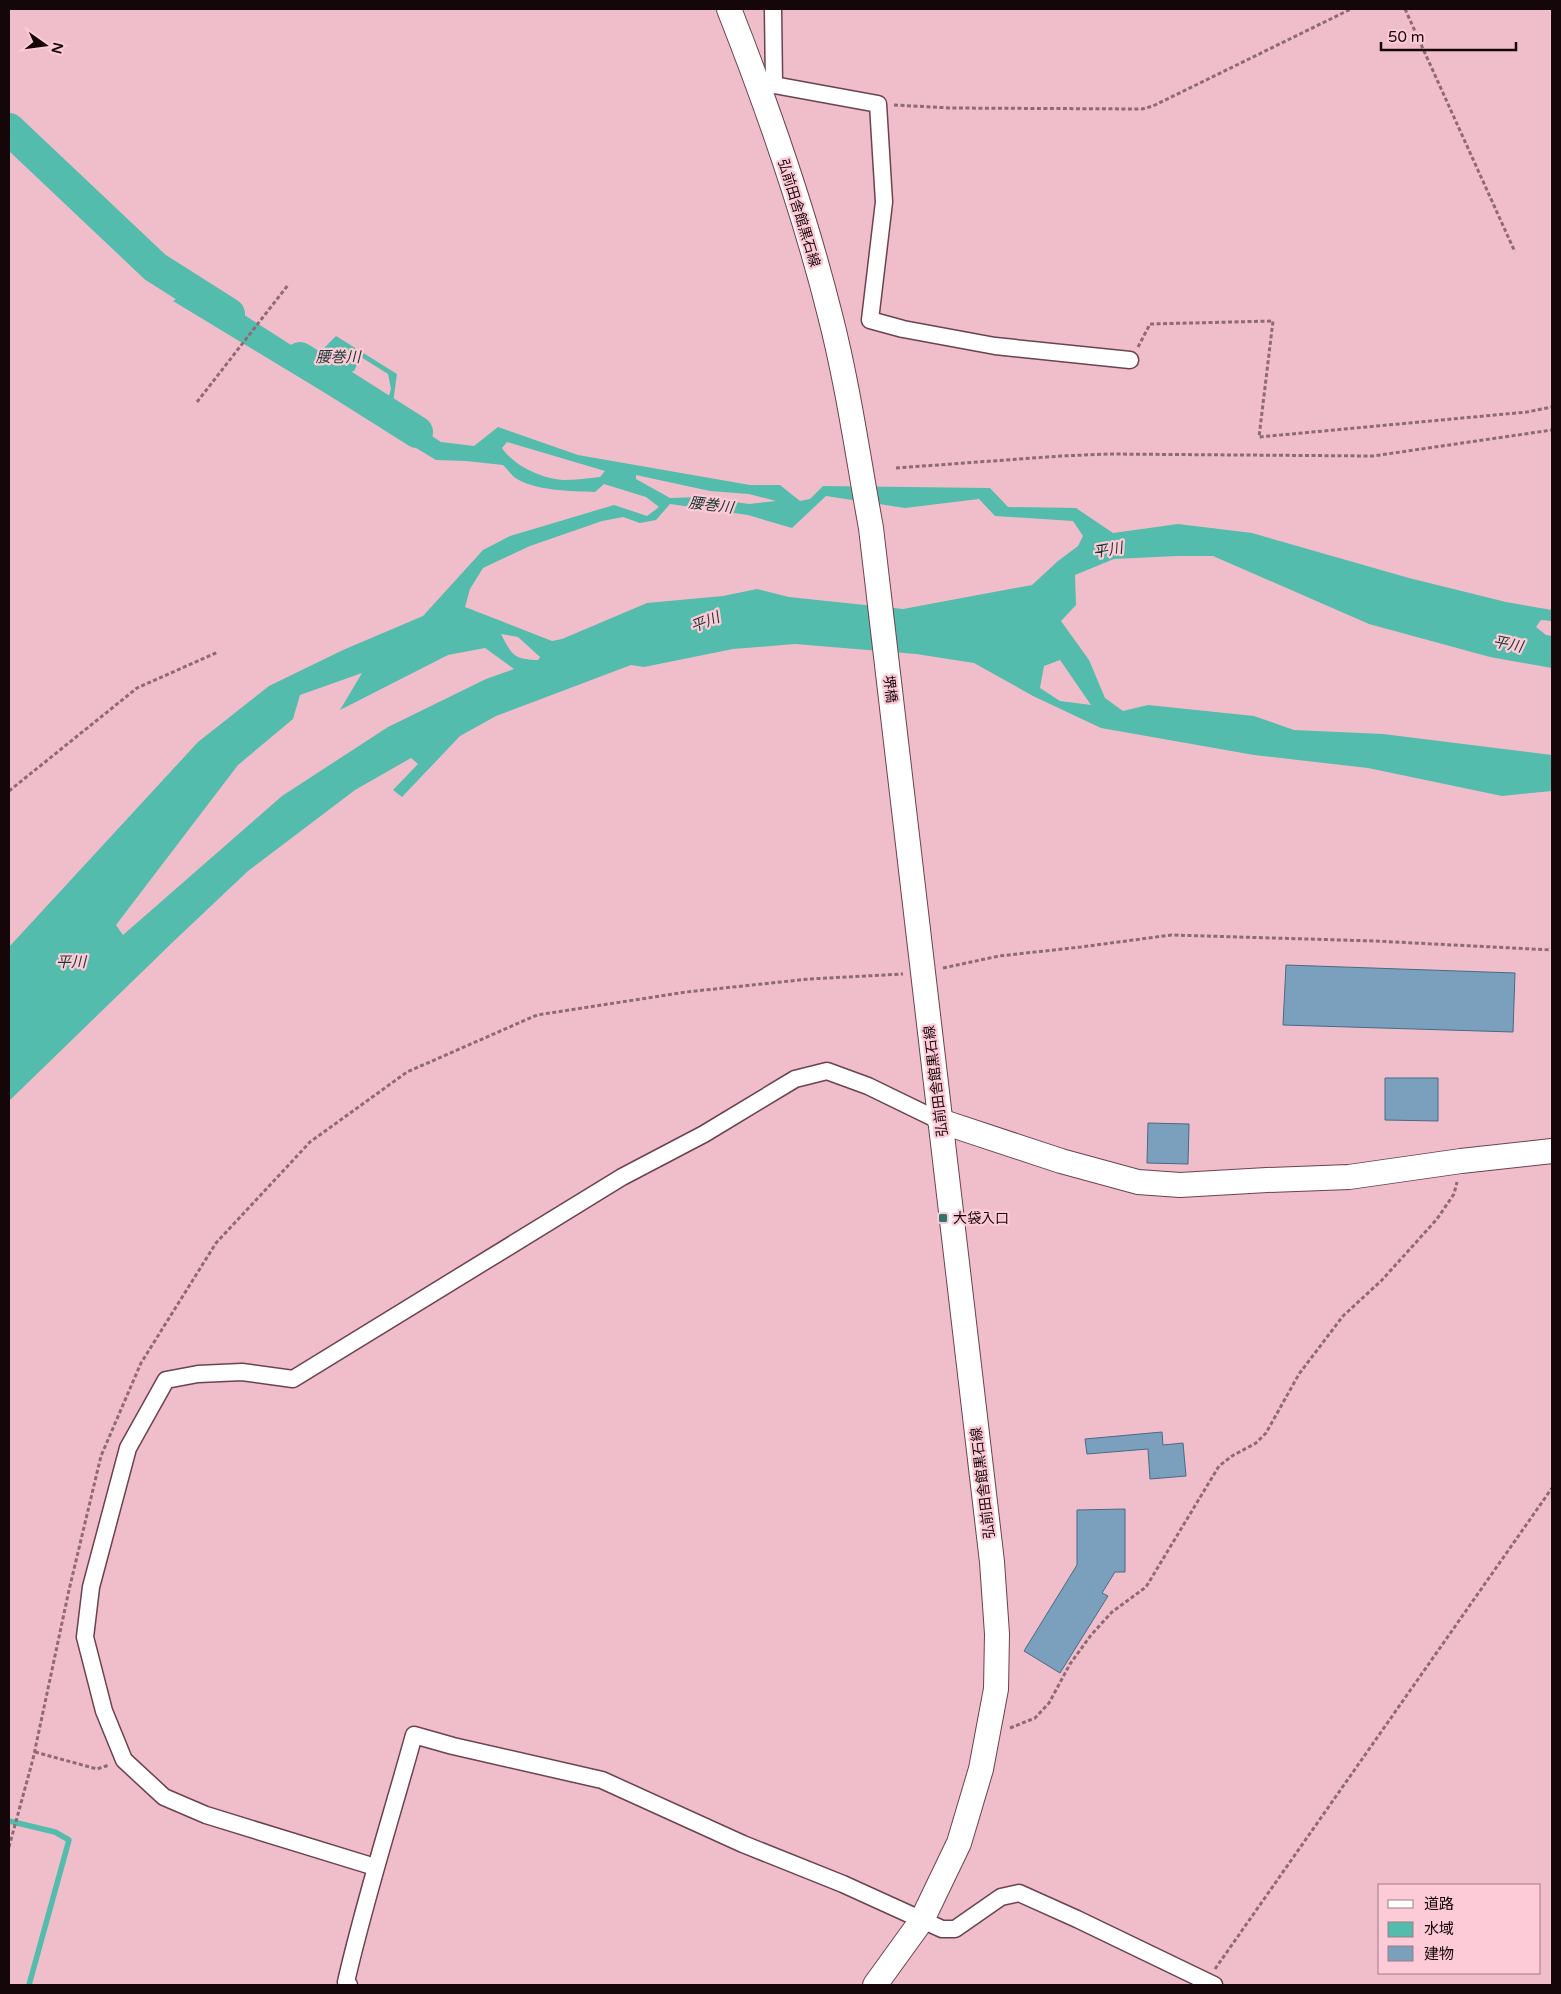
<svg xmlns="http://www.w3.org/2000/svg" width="1561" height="1994" viewBox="0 0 1561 1994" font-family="'Varela Round','Noto Sans JP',sans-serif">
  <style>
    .water { fill: #53bcad; fill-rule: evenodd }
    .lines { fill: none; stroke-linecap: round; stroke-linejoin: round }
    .stream { stroke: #53bcad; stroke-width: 5.5 }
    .river { stroke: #53bcad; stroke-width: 32 }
    .building { fill: #7ba0bd; stroke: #476a85 }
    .street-casing { stroke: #6b424d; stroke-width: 19 }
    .secondary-casing { stroke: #6b424d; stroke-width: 26 }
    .path { stroke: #8e6b74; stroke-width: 3; stroke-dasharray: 4 2.5; stroke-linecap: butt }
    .street { stroke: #fff; stroke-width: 16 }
    .secondary { stroke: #fff; stroke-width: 24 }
    .poi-dot { fill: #2f756b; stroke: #fdcbd7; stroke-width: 2 }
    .labels { text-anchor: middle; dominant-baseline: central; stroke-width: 4.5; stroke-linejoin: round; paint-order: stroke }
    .street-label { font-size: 14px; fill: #15060a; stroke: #fdcbd7 }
    .poi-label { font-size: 14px; fill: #15060a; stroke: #fdcbd7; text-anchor: start }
    .water-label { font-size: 15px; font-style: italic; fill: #173732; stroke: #fdcbd7 }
  </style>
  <rect width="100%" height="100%" fill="#f0beca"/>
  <!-- water -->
  <path class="water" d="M206 281 221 300 313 359 336 336 397 374 392 410 441 442 474 446 498 427 578 455 750 485H780L800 501 810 499 823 486 990 488 1008 507 1076 508 1113 533 1178 524 1252 533 1409 578 1506 602 1552 610V621L1541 620 1536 627 1546 635 1552 636V668L1490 657 1369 624 1213 556H1177L1114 559 1075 575 1076 605 1061 621 1089 660 1105 698 1123 711 1148 705 1254 716 1294 730 1383 734 1552 755V791L1502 796 1368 768 1254 755 1101 728 1033 696 974 663 916 654 795 644 733 649 644 667 631 665 496 716 460 736 402 797 393 790 418 764 411 758 355 790 248 871 176 939 9 1101V947L198 742 269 686 343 650 423 616 483 550 510 536 614 505 647 516 659 507 646 497 604 484 595 492C572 491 533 491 514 477 510 473 507 469 503 465L466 461 436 460 173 301ZM361 357 388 374 391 389 386 406 372 410 338 390 337 375 354 371ZM507 442 605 471 600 477C588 478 576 480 564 480 542 479 514 466 502 448ZM636 475 710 491 749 494 776 501 749 504 701 497 670 498 636 479ZM826 496 905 508 979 499 995 516 1073 521 1083 536 1078 546 1058 561 1032 585 903 609 789 597 757 589 723 596 647 603 562 639 552 641 465 607 470 589 483 568 530 546 602 521 623 517 640 523 656 520 670 504 748 515 792 528ZM501 634 518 637 540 657 538 660C513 659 512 655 501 634ZM485 648 514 669 486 679 388 727 282 796 123 935 116 925 238 765 293 719 300 695 362 673 340 710 448 655ZM1060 660 1091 705 1060 701 1040 688 1044 666Z"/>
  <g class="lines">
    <!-- stream -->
    <polyline class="stream" points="9,1821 55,1832 69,1840 29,1985"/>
    <!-- river -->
    <g class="river">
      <polyline points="9,129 155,267 229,314"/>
      <polyline points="300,358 417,432"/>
    </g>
  </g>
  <!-- building -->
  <g class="building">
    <polygon points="1286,965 1515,973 1513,1032 1283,1025"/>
    <polygon points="1385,1078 1438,1078 1438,1121 1385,1120"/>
    <polygon points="1148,1123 1189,1124 1188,1164 1147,1163"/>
    <polygon points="1162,1432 1163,1445 1183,1443 1186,1476 1150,1479 1148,1449 1087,1454 1085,1439"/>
    <polygon points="1125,1509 1125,1572 1115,1572 1102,1593 1108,1596 1060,1673 1024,1651 1077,1565 1077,1510"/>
  </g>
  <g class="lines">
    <!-- street casing -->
    <g class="street-casing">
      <g id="street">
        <polyline points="773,9 774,85"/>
        <polyline points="757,86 774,85 878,104 884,202 870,320 903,329 995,346 1130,360"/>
        <polyline points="375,1867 206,1815 164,1797 124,1760 104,1711 85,1637 91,1587 128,1448 166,1380 198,1374 242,1372 293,1379 622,1177 704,1134 795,1079 827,1071 868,1086 940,1121"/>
        <path d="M349 1985 346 1982C365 1899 391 1818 414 1735L453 1746 602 1780 743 1844 843 1884 942 1929H955L1001 1897 1019 1893 1077 1919 1214 1985"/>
      </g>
    </g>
    <!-- secondary casing -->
    <g class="secondary-casing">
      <g id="secondary">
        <path d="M729 9C768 108 804 211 830 315 848 385 858 457 871 528L992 1562 997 1634 996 1689 981 1769 959 1843 922 1920 875 1985"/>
        <polyline points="940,1121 1061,1161 1138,1182 1180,1185 1267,1180 1349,1177 1461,1161 1552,1151"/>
      </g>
    </g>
    <!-- path -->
    <g class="path">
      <polyline points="1405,9 1515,252"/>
      <polyline points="894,105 951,108 1142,109 1153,106 1351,9"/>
      <polyline points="1138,347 1150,324 1273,321 1259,437 1527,412 1552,407"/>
      <polyline points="197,402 288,285"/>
      <polyline points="896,468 1061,456 1109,454 1373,456 1552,430"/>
      <polyline points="9,791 137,688 218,652"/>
      <polyline points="943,968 999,956 1081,947 1171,935 1375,941 1552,950"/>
      <polyline points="1010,1728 1035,1718 1049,1703 1070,1664 1091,1635 1112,1612 1146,1587 1219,1466 1232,1456 1256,1443 1266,1433 1299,1374 1343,1316 1382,1280 1437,1219 1454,1194 1457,1182"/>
      <polyline points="35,1752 97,1769 109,1765"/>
      <polyline points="9,1847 33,1759 69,1590 101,1456 141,1363 216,1243 310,1142 407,1072 537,1015 686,992 809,979 903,974"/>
      <polyline points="1215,1969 1552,1488"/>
    </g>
    <!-- street -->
    <use href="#street" class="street"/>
    <!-- secondary -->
    <use href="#secondary" class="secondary"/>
  </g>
  <!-- markers -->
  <rect class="poi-dot" x="938" y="1213" width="10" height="10" rx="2.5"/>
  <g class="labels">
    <!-- street labels -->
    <g class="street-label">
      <text transform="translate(799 213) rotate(73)">弘前田舎館黒石線</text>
      <text transform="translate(890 689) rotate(83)">堺橋</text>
      <text transform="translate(936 1081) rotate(-97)">弘前田舎館黒石線</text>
      <text transform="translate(983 1483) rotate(-97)">弘前田舎館黒石線</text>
    </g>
    <!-- poi labels -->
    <g class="poi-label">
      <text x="953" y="1218">大袋入口</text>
    </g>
    <!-- water labels -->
    <g class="water-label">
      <text x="338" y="357">腰巻川</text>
      <text transform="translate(711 505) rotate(7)">腰巻川</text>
      <text transform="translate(1108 550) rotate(-10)">平川</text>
      <text transform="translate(705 622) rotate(-22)">平川</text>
      <text transform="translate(1508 644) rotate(11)">平川</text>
      <text x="71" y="962">平川</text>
    </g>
  </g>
  <!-- border -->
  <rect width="1561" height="1994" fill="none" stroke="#15060a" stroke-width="20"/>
  <!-- legend -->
  <rect x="1378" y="1884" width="162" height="90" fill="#fdcbd7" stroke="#a07c85"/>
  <rect x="1388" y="1900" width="25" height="8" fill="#ffffff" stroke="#a07c85"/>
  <text x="1424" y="1909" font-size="15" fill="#15060a">道路</text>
  <rect x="1388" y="1922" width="25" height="15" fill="#53bcad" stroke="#a07c85"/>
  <text x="1424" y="1934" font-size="15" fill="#15060a">水域</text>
  <rect x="1388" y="1946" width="25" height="15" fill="#7ba0bd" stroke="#a07c85"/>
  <text x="1424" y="1959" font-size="15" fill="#15060a">建物</text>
  <!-- north arrow -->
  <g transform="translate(45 45) rotate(104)" stroke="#fdcbd7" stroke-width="4" paint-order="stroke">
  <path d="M0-4L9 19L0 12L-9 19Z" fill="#15060a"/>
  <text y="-8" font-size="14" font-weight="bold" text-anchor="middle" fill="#15060a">N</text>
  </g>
  <!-- scale -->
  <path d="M1381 42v8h135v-8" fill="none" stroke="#15060a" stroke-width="2.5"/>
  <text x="1388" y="42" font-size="15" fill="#15060a" stroke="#fdcbd7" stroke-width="4" paint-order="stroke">50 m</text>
</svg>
